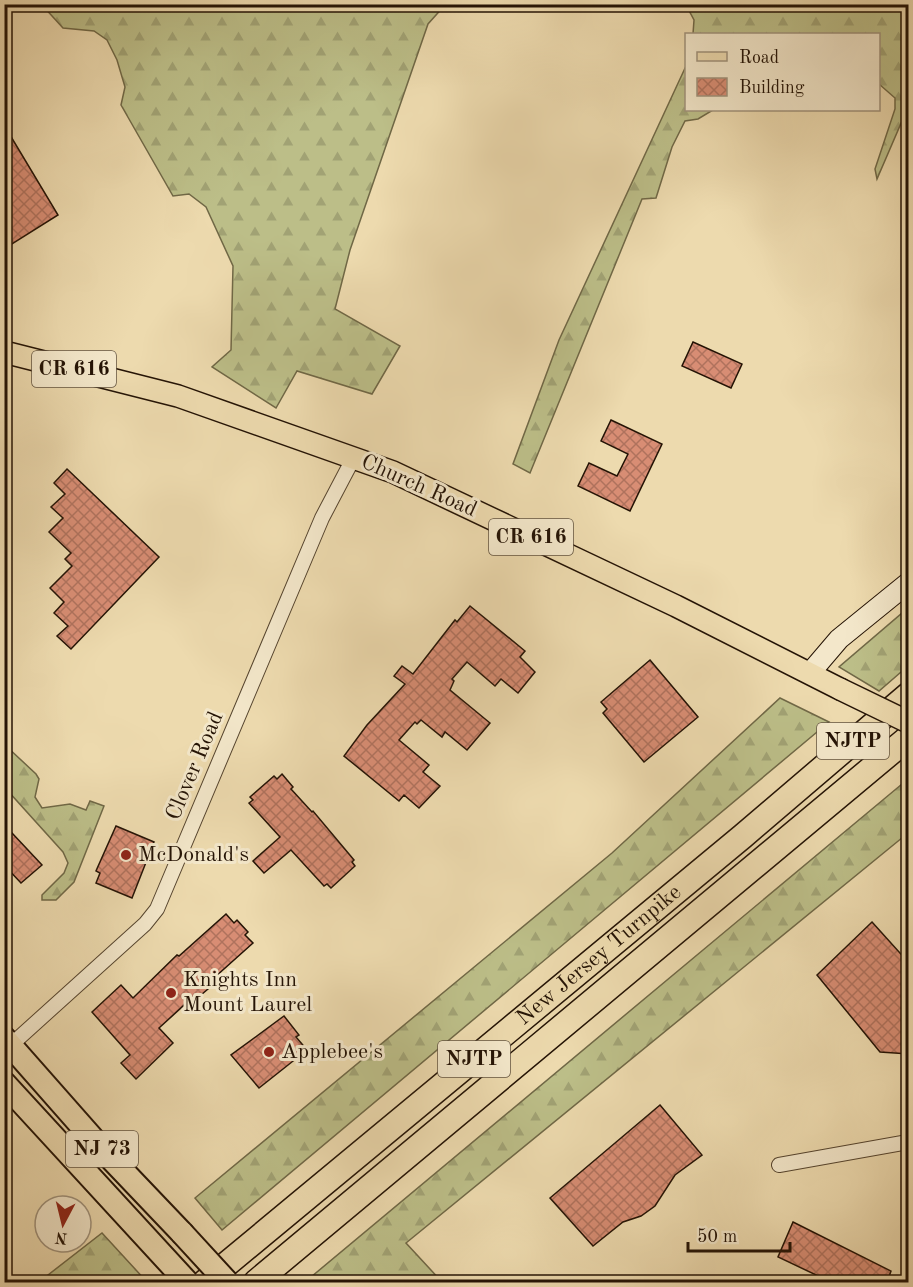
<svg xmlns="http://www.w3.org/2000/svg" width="913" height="1287" viewBox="0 0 913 1287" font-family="'Old Standard TT',serif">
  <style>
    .forest { fill: url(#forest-firs); stroke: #706846; stroke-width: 1.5 }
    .building { fill: url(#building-cross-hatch); stroke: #241305; stroke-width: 1.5 }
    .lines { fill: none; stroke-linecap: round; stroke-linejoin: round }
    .minor-casing { stroke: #56452f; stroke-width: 16 }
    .secondary-casing { stroke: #241305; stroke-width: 22 }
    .primary-casing { stroke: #241305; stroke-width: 24 }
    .trunk-casing { stroke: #241305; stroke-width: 26 }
    .motorway-casing { stroke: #241305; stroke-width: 27 }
    .minor { stroke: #f3e7ca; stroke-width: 14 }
    .secondary { stroke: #f3e7ca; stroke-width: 20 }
    .primary { stroke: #eddaae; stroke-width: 21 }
    .trunk { stroke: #eddaae; stroke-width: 22 }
    .motorway { stroke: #eddaae; stroke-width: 24 }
    .primary-bridge-casing { stroke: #241305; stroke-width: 24; stroke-linecap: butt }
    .trunk-bridge-casing { stroke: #241305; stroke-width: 26; stroke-linecap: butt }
    .primary-bridge { stroke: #eddaae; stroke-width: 21 }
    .trunk-bridge { stroke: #eddaae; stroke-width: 22 }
    .poi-dot { fill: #8f2418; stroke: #f3e7ca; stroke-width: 2 }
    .labels { text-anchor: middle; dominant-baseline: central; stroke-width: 6; stroke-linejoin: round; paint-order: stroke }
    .shield { fill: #f3e7ca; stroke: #625340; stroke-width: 1.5 }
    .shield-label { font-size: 21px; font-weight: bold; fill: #241305 }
    .street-label { font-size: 22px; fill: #241305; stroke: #f3e7ca }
    .poi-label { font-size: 22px; fill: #241305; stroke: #f3e7ca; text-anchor: start }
  </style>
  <defs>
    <pattern id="forest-firs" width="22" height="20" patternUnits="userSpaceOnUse" patternTransform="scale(1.5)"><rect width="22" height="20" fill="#bcbe88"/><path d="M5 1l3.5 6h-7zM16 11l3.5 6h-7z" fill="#a1a274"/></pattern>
    <pattern id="building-cross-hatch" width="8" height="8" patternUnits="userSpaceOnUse" patternTransform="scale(1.5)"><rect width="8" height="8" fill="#d88d74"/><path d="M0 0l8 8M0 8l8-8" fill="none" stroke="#af725d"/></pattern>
  </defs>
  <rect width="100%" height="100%" fill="#eddaae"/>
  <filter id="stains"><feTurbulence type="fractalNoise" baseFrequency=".00333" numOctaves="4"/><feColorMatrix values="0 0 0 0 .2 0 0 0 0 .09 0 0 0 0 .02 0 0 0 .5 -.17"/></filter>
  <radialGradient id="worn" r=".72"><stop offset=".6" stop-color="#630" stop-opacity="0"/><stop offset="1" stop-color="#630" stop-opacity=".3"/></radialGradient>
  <!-- forest -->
  <g class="forest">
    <polygon points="42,5 445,5 428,24 350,250 335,309 400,346 372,394 297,371 276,408 212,367 231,350 233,266 206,207 189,194 173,196 121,105 125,87 117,60 107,40 94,31 63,28"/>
    <polygon points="686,5 908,5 908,107 877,179 875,169 895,109 895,98 879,84 878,34 693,34 694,20"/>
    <polygon points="686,66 686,110 713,110 698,119 685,121 672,147 656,198 642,199 530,473 513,464 559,340"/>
    <polygon points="908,608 908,666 879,691 839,667"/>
    <polygon points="780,698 829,722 222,1230 195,1198 612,853"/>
    <polygon points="5,745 36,774 39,779 35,797 42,808 70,804 86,810 90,801 104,806 74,882 56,900 42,900 42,895 64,873 68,863 63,852 7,790 5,791"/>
    <polygon points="908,779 908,833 406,1243 442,1282 305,1282"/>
    <polygon points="102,1233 147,1282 39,1282"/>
  </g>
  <!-- building -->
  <g class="building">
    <polygon points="4,125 58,215 4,249"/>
    <polygon points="693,342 742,364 731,388 682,366"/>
    <polygon points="611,420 662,444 630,511 578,486 589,463 617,476 628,454 601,441"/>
    <polygon points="67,469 159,557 71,649 57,636 68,626 54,613 64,602 50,588 72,566 65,559 71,553 49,532 63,518 51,507 65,494 54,483"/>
    <polygon points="470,606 525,651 520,657 535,672 518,693 501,679 495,686 467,662 452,679 454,681 450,690 490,723 467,750 445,732 442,737 421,720 417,724 415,722 399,740 429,765 423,772 440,786 419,808 404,795 399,801 344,756 367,725 405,684 394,676 402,666 413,674 455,620 457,622"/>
    <polygon points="650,660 698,717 644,762 603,713 607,709 601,702"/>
    <polygon points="282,774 293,787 291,789 312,812 313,811 354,860 352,862 355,866 331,888 327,884 324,886 291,850 264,873 253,861 280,837 249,803 253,800 250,797 274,776 277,779"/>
    <polygon points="116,826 154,842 132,898 96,883 100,873 96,871"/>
    <polygon points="12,833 42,865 21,883 4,865 4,840"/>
    <polygon points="226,914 234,923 237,920 248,932 245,935 253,943 205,986 208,989 195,1000 193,997 159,1028 173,1043 136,1079 121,1063 130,1055 92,1012 121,985 133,998 177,955 179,956"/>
    <polygon points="872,922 909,963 909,1054 880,1052 817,975"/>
    <polygon points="284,1016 299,1035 296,1037 307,1050 259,1088 231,1055"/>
    <polygon points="660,1105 702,1155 675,1175 655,1206 641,1216 623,1222 593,1246 550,1198"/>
    <polygon points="793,1222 891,1271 887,1282 831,1282 778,1257"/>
  </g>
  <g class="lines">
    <!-- minor casing -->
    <g class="minor-casing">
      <g id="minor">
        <polyline points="11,1045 145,924 157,909 322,518 354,457"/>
        <polyline points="779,1165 908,1142"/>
      </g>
    </g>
    <!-- secondary casing -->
    <g class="secondary-casing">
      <polyline id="secondary" points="810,673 839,639 908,583"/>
    </g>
    <!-- primary casing -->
    <g class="primary-casing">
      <polyline id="primary" points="4,352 178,396 393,472 676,606 840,689"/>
    </g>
    <!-- trunk casing -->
    <g class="trunk-casing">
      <g id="trunk">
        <polyline points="4,1038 101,1148 182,1233"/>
        <polyline points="4,1083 187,1282"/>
      </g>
    </g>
    <!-- motorway casing -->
    <g class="motorway-casing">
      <g id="motorway">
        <path id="s1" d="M205 1282 743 836 908 695"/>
        <polyline points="256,1282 908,738"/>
      </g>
    </g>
    <!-- minor -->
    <use href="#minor" class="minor"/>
    <!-- secondary -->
    <use href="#secondary" class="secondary"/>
    <!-- primary -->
    <use href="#primary" class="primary"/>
    <!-- trunk -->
    <use href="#trunk" class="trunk"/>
    <!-- motorway -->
    <use href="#motorway" class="motorway"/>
    <!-- primary-bridge casing -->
    <g class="primary-bridge-casing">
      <polyline id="primary-bridge" points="840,689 908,722"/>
    </g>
    <!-- trunk-bridge casing -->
    <g class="trunk-bridge-casing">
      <polyline id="trunk-bridge" points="182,1233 227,1282"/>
    </g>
    <!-- primary-bridge -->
    <use href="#primary-bridge" class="primary-bridge"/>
    <!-- trunk-bridge -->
    <use href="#trunk-bridge" class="trunk-bridge"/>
  </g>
  <!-- markers -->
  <g class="poi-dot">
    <circle cx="126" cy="855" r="6"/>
    <circle cx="171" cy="993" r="6"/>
    <circle cx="269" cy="1052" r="6"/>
  </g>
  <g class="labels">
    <!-- shield labels -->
    <g class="shield">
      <rect x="32" y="351" width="84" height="36" rx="4.5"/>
      <rect x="489" y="519" width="84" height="36" rx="4.5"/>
      <rect x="817" y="723" width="72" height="36" rx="4.5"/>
      <rect x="438" y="1041" width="72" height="36" rx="4.5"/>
      <rect x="66" y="1131" width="72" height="36" rx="4.5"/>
    </g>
    <g class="shield-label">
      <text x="74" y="369">CR 616</text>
      <text x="531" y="537">CR 616</text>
      <text x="853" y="741">NJTP</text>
      <text x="474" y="1059">NJTP</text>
      <text x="102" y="1149">NJ 73</text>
    </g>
    <!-- street labels -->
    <g class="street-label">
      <text transform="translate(419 486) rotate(24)">Church Road</text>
      <text transform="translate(195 766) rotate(-67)">Clover Road</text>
      <text stroke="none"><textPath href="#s1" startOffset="512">New Jersey Turnpike</textPath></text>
    </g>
    <!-- poi labels -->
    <g class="poi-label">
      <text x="138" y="855">McDonald's</text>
      <text x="183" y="980">Knights Inn<tspan x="183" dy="25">Mount Laurel</tspan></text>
      <text x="281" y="1052">Applebee's</text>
    </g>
  </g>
  <!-- margin -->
  <rect width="913" height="1287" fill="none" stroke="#eddaae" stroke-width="24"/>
  <rect x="6" y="6" width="901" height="1275" fill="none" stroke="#241305" stroke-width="3"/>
  <rect x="12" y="12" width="889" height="1263" fill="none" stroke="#241305" stroke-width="1.5"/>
  <!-- legend -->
  <rect x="685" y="33" width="195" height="78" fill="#f3e7ca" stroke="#a0927b" stroke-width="1.5"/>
  <rect x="697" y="52" width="30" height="9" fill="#eddaae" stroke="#a0927b" stroke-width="1.5"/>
  <text x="739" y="63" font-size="18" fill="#241305">Road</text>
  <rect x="697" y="78" width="30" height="18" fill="url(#building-cross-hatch)" stroke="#a0927b" stroke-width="1.5"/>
  <text x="739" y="93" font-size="18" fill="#241305">Building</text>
  <!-- north arrow -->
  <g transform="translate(63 1224) rotate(187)"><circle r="28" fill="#f3e7ca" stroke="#a0927b" stroke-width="1.5"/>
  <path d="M0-4.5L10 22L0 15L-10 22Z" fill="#8f2418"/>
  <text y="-9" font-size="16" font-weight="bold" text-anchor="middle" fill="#241305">N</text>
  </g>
  <!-- scale -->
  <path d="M688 1242v9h102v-9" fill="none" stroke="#241305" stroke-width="3"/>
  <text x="697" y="1242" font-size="18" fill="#241305" stroke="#f3e7ca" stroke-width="4.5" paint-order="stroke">50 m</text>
  <rect width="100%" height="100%" filter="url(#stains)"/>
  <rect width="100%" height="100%" fill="url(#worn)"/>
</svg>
